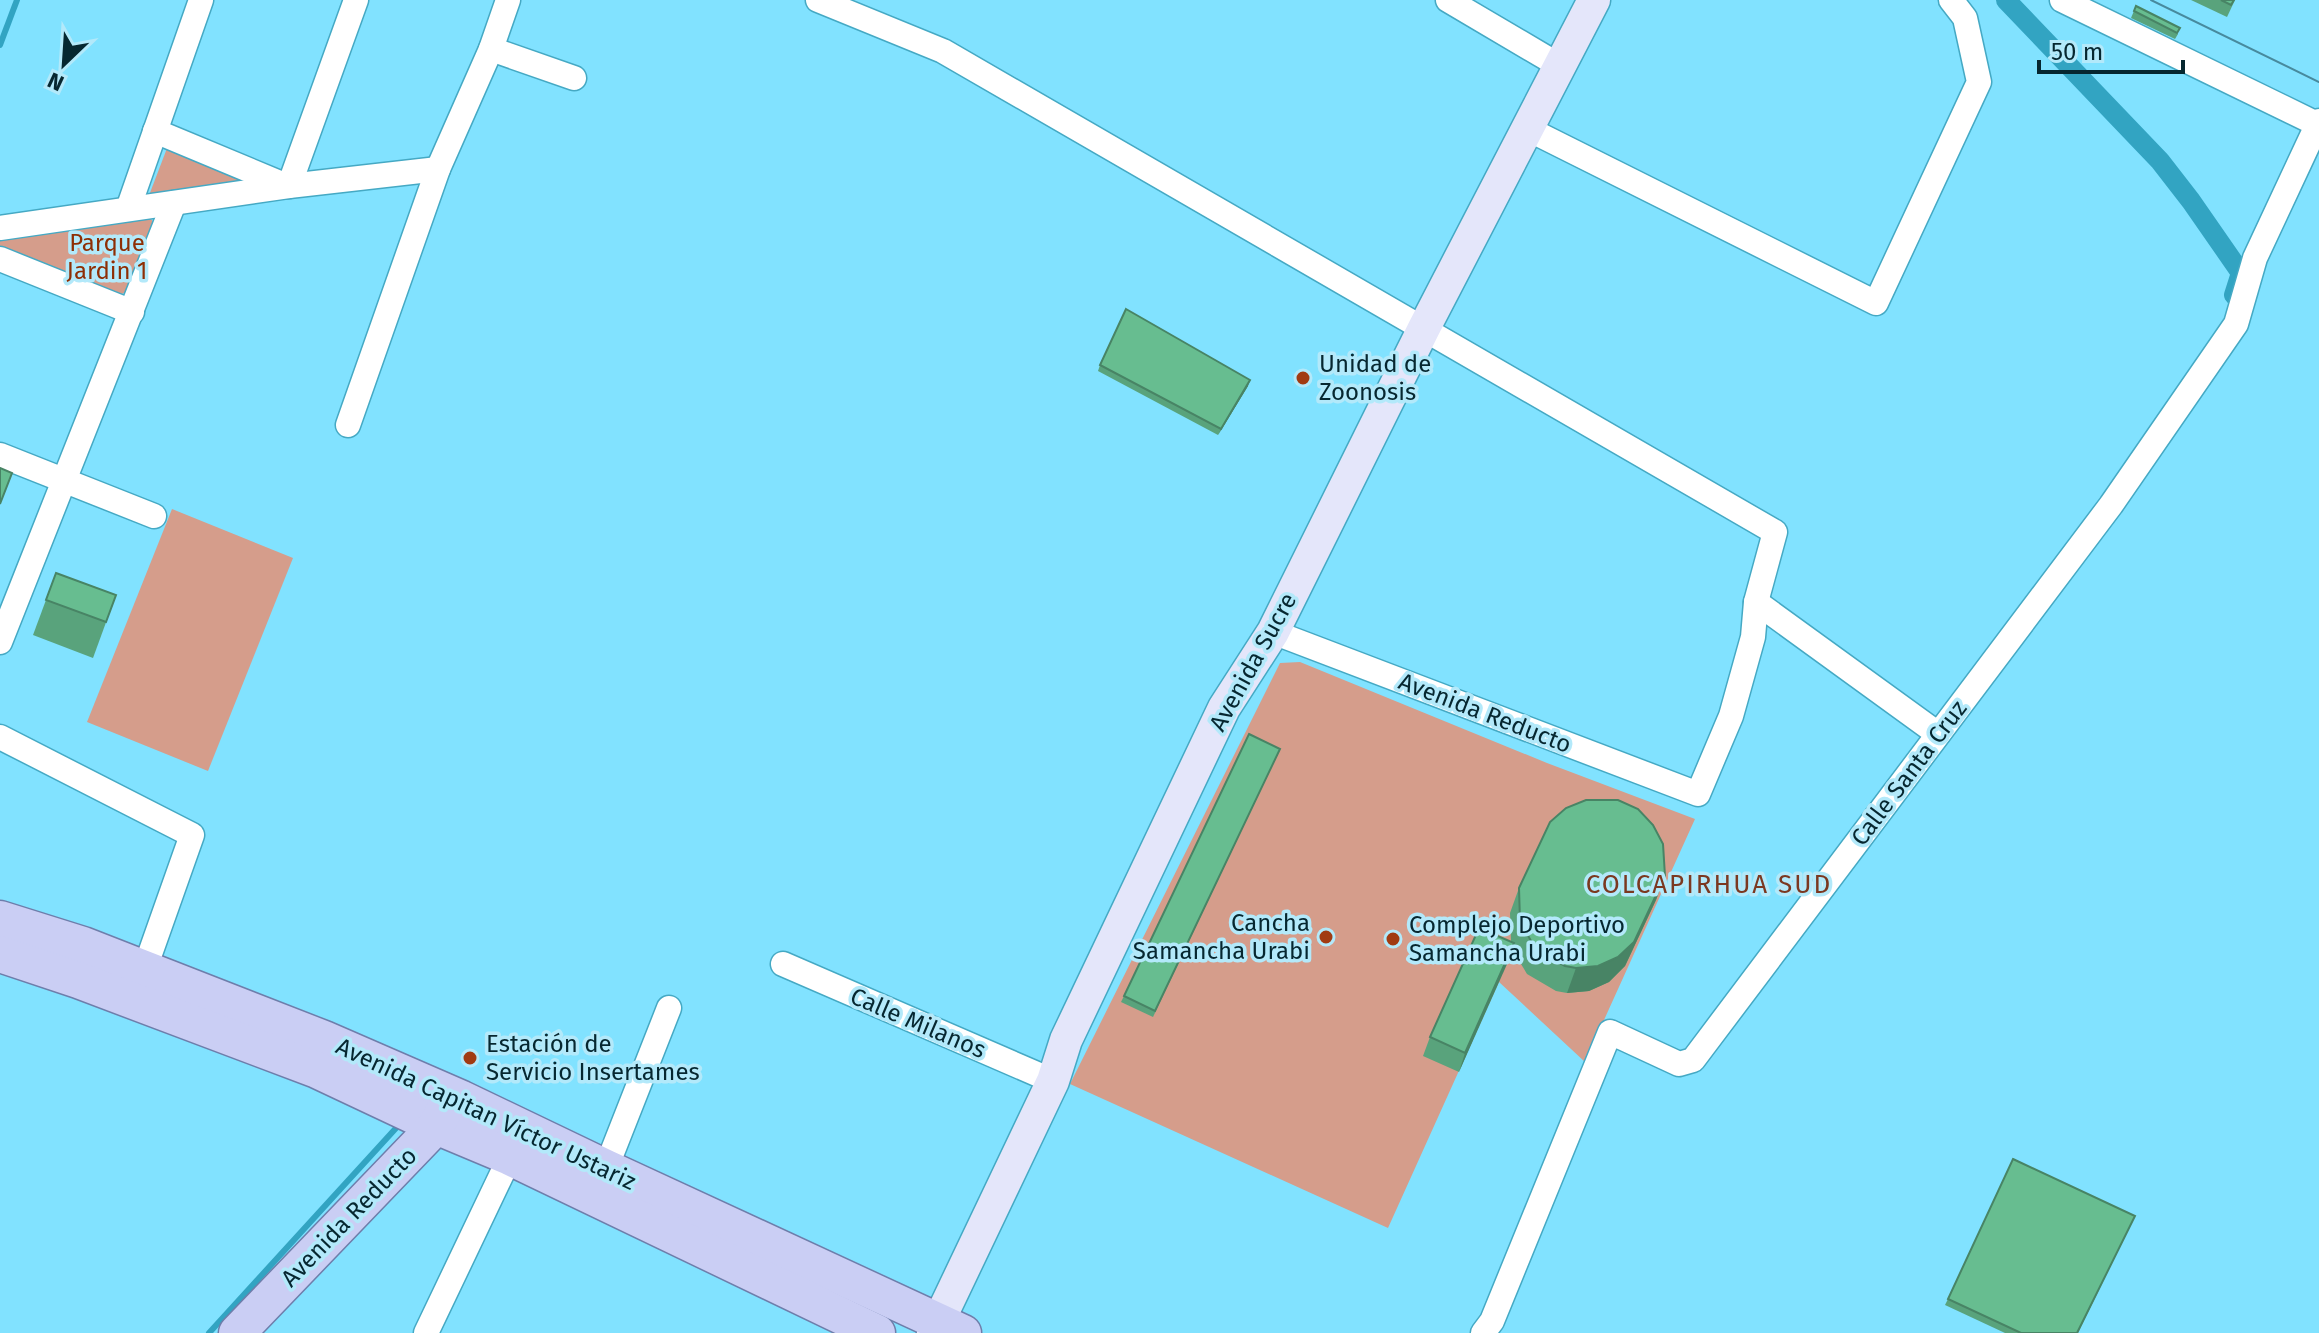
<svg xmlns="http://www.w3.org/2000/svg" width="2319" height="1333" viewBox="0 0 2319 1333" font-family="'Fira Sans',sans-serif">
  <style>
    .green { fill: #d59d8b }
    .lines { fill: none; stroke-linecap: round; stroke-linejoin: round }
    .stream { stroke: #32a4c2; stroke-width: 6 }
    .canal { stroke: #32a4c2; stroke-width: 20 }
    .street-casing { stroke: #45a9c4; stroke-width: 27 }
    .secondary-casing { stroke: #45a9c4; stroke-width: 35 }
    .primary-casing { stroke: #6e7eab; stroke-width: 39 }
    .street { stroke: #fff; stroke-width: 24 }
    .secondary { stroke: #e4e6fa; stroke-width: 32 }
    .primary { stroke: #cacef4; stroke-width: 36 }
    .tram { stroke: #478a9e; stroke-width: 2 }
    .wall { fill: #59a37c }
    .shaded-wall { fill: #488465 }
    .building { fill: #67bd90; stroke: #488465; stroke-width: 2 }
    .poi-dot { fill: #a13b12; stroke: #b3e9fa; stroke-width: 3 }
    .labels { text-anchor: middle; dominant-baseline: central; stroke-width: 7; stroke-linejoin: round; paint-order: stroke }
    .park-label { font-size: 24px; fill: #8e2e04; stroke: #b3e9fa }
    .poi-label { font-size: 24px; fill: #062730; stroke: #b3e9fa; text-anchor: start }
    .street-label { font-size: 24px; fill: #062730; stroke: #b3e9fa }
    .neighbourhood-label { font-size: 26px; letter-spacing: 2px; fill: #7b3820; stroke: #b3e9fa }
  </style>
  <rect width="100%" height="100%" fill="#81e2ff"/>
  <!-- green -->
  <g class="green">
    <polygon points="169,143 248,180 148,198"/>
    <polygon points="145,215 152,220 154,228 131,290 117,296 0,251 0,239"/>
    <polygon points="172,509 293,558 208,771 87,722"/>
    <polygon points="1300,662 1547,763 1695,819 1585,1062 1499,982 1388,1228 1070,1084 1280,663"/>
  </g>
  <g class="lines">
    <!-- stream -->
    <g class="stream">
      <polyline points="0,45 17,0"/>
      <polyline points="209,1333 397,1127"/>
    </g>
    <!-- canal -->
    <polyline class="canal" points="2006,0 2160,161 2191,201 2241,273 2234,295"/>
    <!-- street casing -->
    <g class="street-casing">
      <g id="street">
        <polyline points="818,0 943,51 1775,532 1756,602 1753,637 1731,716 1698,794 1273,632"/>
        <polyline points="1448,0 1560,66"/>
        <polyline points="2062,0 2317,124"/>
        <polyline points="491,49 574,78"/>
        <polyline points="1528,129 1876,303 1979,82 1965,18 1951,0"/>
        <polyline points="155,131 287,186"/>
        <polyline points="289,186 356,0"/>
        <polyline points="128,209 201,0"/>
        <polyline points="0,228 289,186 438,169"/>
        <polyline points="0,259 132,312"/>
        <polyline points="348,425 438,169 491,49 508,0"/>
        <polyline points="0,455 154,516"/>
        <polyline points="1756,602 1938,734"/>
        <polyline points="0,642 174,203"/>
        <polyline points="0,737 192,835 145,968"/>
        <polyline points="783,964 1053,1081"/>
        <polyline points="606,1168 669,1008"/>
        <polyline points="426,1333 510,1157"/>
        <polyline points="1483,1333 1492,1321 1610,1032 1679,1064 1693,1060 2111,505 2236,324 2255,258 2319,121"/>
      </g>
    </g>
    <!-- secondary casing -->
    <g class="secondary-casing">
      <polyline id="secondary" points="933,1333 1053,1081 1066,1040 1224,708 1273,632 1424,328 1594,0"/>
    </g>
    <!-- primary casing -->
    <g class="primary-casing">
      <g id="primary">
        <polyline points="0,919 83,945 324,1039 462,1099 606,1168 963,1333"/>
        <polyline points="0,954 78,980 317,1070 436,1126 510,1157 877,1333"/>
        <polyline points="237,1333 436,1126 446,1107"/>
      </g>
    </g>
    <!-- street -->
    <use href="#street" class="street"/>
    <!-- secondary -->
    <use href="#secondary" class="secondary"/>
    <!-- primary -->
    <use href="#primary" class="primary"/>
    <!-- tram -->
    <polyline class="tram" points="2151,0 2319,82"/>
  </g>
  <!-- wall -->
  <g class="wall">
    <polygon points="2191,0 2235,0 2227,17"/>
    <polygon points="2136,6 2178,34 2175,39 2131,18"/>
    <polygon points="1100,365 1248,386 1218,435 1098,371"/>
    <polygon points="56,573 116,595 93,658 33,635"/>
    <polygon points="1280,749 1153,1017 1121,1002 1124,996"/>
    <polygon points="1665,876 1656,900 1625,966 1609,982 1589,991 1567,993 1556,991 1527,974 1512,949 1459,1072 1423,1056 1430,1037 1511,942 1510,913 1519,888"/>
    <polygon points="2135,1216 2078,1333 2005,1333 1945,1305 1948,1299"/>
  </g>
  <!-- shaded-wall -->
  <g class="shaded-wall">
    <polygon points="1250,380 1248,386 1218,435 1221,429"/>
    <polygon points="1665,876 1656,900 1625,966 1609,982 1589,991 1567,993 1576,968"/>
    <polygon points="1514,943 1508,962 1459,1072 1465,1053"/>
  </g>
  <!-- building -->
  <g class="building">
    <polygon points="2221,0 2234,0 2231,5"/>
    <polygon points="2136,6 2180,28 2177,33 2134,11"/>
    <polygon points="1126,309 1250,380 1221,429 1100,365"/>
    <polygon points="0,468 12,473 0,504"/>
    <polygon points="56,573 116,595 106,622 46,600"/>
    <polygon points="1249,734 1280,749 1155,1011 1124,996"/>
    <polygon points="1586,800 1618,800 1638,809 1653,825 1663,844 1665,876 1634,942 1618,957 1598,966 1576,968 1565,966 1536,950 1520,921 1519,888 1550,822 1566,808"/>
    <polygon points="1479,928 1514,943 1465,1053 1430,1037"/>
    <polygon points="2013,1159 2135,1216 2077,1333 2021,1333 1948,1299"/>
  </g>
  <!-- markers -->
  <g class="poi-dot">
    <circle cx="1303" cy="378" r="8"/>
    <circle cx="1326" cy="937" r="8"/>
    <circle cx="1393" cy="939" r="8"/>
    <circle cx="470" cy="1058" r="8"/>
  </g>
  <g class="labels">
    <!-- park labels -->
    <g class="park-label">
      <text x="107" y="243">Parque<tspan x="107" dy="28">Jardin 1</tspan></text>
    </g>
    <!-- poi labels -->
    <g class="poi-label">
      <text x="1319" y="364">Unidad de<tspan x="1319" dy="28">Zoonosis</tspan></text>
      <text x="1310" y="923" text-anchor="end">Cancha<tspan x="1310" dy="28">Samancha Urabi</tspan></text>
      <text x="1409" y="925">Complejo Deportivo<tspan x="1409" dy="28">Samancha Urabi</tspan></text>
      <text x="486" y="1044">Estación de<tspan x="486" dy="28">Servicio Insertames</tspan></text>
    </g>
    <!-- street labels -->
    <g class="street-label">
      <text transform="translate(1253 662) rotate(-61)">Avenida Sucre</text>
      <text transform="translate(1485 713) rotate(21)">Avenida Reducto</text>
      <text transform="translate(1909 773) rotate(-53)">Calle Santa Cruz</text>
      <text transform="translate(918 1023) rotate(23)">Calle Milanos</text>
      <text transform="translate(486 1114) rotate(25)">Avenida Capitan Víctor Ustariz</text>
      <text transform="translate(349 1217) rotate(-46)">Avenida Reducto</text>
    </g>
    <!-- neighbourhood labels -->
    <g class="neighbourhood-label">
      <text x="1709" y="884">COLCAPIRHUA SUD</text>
    </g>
  </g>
  <!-- north arrow -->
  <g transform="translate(64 64) rotate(205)" stroke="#b3e9fa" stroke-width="6" paint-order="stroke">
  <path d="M0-6L14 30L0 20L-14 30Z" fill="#062730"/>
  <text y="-12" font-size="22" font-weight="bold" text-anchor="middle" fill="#062730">N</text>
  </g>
  <!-- scale -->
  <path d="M2039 60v12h144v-12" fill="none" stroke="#062730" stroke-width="4"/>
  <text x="2051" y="60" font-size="24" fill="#062730" stroke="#b3e9fa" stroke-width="6" paint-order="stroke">50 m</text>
</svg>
